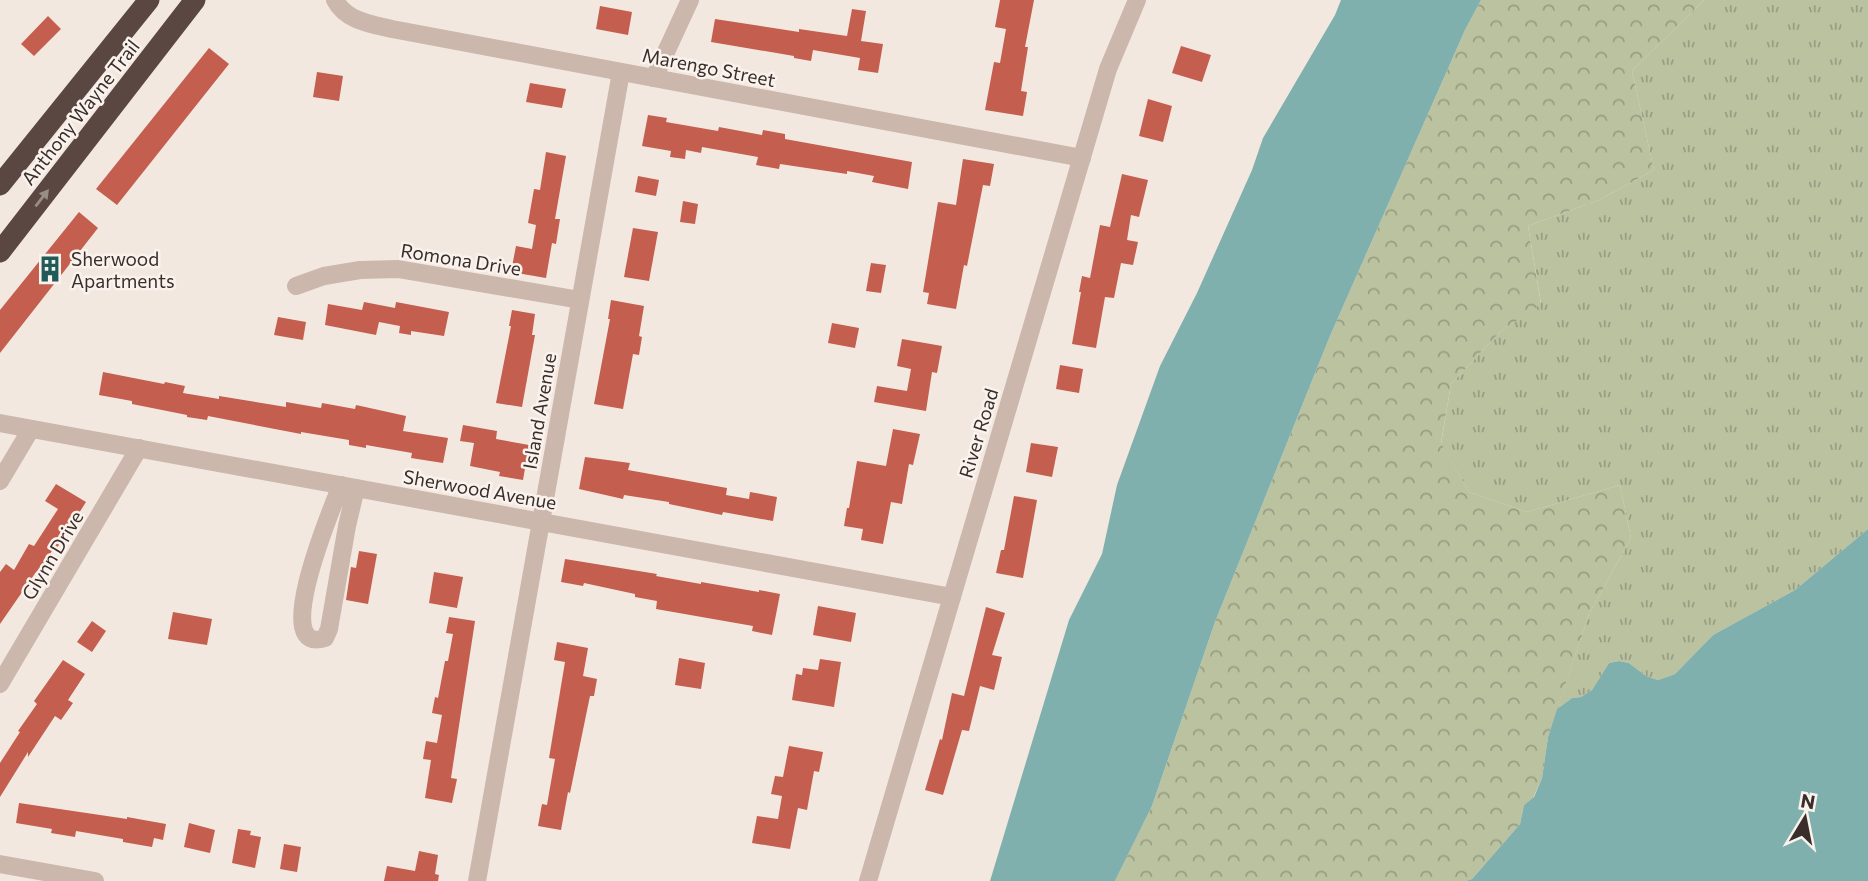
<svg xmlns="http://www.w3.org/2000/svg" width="1868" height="881" viewBox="0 0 1868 881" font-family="Commissioner,sans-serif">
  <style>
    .grass { fill: url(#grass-tufts) }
    .forest { fill: url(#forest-crowns) }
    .water { fill: #80b0ad }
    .building { fill: #c45e4e }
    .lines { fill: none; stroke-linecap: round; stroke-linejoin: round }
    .minor { stroke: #cbb7ac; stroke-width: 18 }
    .highway { stroke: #5a4742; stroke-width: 21 }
    .oneway { fill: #9a8c86 }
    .labels { text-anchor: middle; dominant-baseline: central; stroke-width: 5; stroke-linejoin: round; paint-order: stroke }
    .street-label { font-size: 19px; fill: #3a2e2b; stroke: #faf3ed }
    .poi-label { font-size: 19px; fill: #3a2e2b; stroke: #faf3ed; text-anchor: start }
  </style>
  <defs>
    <pattern id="grass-tufts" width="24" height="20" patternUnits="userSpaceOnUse" patternTransform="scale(1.75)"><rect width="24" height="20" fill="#bac2a0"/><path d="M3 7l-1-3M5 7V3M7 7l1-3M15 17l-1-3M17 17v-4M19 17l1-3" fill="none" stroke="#989e83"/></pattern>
    <pattern id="forest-crowns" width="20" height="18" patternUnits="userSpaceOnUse" patternTransform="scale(1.75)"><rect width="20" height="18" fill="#bac2a0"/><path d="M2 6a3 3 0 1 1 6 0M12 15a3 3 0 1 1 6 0" fill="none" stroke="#989e83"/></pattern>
  </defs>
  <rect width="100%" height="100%" fill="#f3e8e0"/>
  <!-- grass -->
  <polygon class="grass" points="1704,0 1868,0 1868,529 1795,590 1713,635 1675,674 1658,680 1646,676 1629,663 1619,661 1609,663 1592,690 1581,697 1572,698 1557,709 1589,614 1631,538 1620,485 1527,512 1469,492 1441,444 1451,384 1500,332 1541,303 1528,226 1599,200 1654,170 1632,71"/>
  <!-- forest -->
  <polygon class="forest" points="1481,0 1704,0 1632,71 1654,170 1599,200 1528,226 1541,304 1500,332 1451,384 1441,443 1469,492 1527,512 1620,485 1631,538 1589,614 1548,737 1542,778 1533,798 1524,805 1520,824 1472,879 1466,881 1115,881 1152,806 1215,622 1330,336 1465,30"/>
  <!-- water -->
  <g class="water">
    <polygon points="1341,0 1481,0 1465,30 1330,336 1215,622 1152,806 1115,881 990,881 1069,620 1102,554 1117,485 1160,366 1197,293 1252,170 1263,138 1335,15"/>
    <polygon points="1868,529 1868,881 1466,881 1472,879 1520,824 1524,805 1534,797 1542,778 1548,737 1557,709 1572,698 1581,697 1592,690 1609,663 1619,661 1629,663 1646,676 1658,680 1675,674 1713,635 1795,590"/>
  </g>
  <!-- building -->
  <g class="building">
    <polygon points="1000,0 1034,0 1025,47 1028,47 1021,91 1027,92 1023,116 985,110 994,62 1000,63 1006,29 995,27"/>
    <polygon points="600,6 632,12 628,35 596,29"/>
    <polygon points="852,9 866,11 861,41 883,44 878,73 858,70 860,58 813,50 811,61 794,58 794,56 711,42 715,19 799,32 799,29 847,36"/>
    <polygon points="48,16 61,29 34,56 21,44"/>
    <polygon points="1181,46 1211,55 1202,82 1172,73"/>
    <polygon points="209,48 229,64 117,205 96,189"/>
    <polygon points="317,72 343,76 339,101 313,97"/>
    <polygon points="530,83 566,89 562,108 526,102"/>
    <polygon points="1148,99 1172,106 1163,142 1139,136"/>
    <polygon points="648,115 667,118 666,122 718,131 719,127 762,135 763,130 785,134 785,139 912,162 908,189 872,182 874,176 847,171 847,174 780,164 779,169 756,165 758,157 702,147 701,153 686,150 685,159 670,157 671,151 642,146"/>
    <polygon points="546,152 566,156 555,219 560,219 556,244 552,243 546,278 511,272 516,246 532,249 536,225 528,223 534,189 540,190"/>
    <polygon points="963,159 994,164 990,186 983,185 967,266 964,265 956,309 927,304 929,293 923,292 938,202 956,205"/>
    <polygon points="1122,174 1148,180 1139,217 1131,215 1127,240 1138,242 1133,265 1121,263 1114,298 1105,297 1096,348 1072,344 1081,292 1079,292 1082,276 1090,278 1100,225 1110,227"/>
    <polygon points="638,176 659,180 656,196 635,192"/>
    <polygon points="683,201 698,204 695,224 680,222"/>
    <polygon points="79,212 98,228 0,353 0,310"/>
    <polygon points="633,228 658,232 649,281 624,277"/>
    <polygon points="871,263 886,265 881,293 866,291"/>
    <polygon points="611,300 644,306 639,336 642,337 639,355 633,354 623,409 594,404 610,319 608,319"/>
    <polygon points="364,302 395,308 396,302 449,312 444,336 411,331 411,335 399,333 400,326 379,322 376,335 325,325 328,304 362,310"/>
    <polygon points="512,310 535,314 532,335 535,335 522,407 496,403 511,326 509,326"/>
    <polygon points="278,317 306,322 303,340 274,335"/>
    <polygon points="832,323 859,328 855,348 828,343"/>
    <polygon points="902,339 942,346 937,373 932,372 926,411 874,402 877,386 907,391 911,369 897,366"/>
    <polygon points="1060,365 1083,369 1079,393 1056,389"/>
    <polygon points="103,372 164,384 165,382 185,386 183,393 219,399 219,396 286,407 286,402 321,408 322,403 355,409 356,405 406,416 403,431 448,438 443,463 411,458 412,453 366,445 366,448 349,445 349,440 301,432 301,434 208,416 207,420 187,417 187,415 132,404 132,401 99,395"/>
    <polygon points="463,425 497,431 496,439 529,445 523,480 499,476 500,472 470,466 474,443 460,441"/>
    <polygon points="893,429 920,434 913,465 909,464 902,504 891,502 883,544 861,540 863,529 844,526 847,508 849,508 857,461 886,466"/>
    <polygon points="1031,443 1058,447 1052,477 1026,472"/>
    <polygon points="585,457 630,463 628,470 727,488 726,495 749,499 750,492 777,497 773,521 723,512 722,515 669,504 669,502 624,495 623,499 579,489"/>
    <polygon points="56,484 86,502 55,551 53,549 39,573 36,572 0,624 0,572 6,564 14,570 29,544 34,546 58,509 45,501"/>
    <polygon points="1014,496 1037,500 1023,578 996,573 1001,550 1004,550"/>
    <polygon points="359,551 377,554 368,604 346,600 351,567 356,568"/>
    <polygon points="565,559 657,574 656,576 701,584 701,582 759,592 759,590 780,594 772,635 752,631 753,626 656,609 657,601 635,597 635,594 584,583 583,586 561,582"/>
    <polygon points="434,572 463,577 457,608 429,603"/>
    <polygon points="818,606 856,613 851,642 813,635"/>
    <polygon points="986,607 1005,613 992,655 1002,657 994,690 980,686 969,731 962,730 943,795 925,790 940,739 942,740 952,693 964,696"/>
    <polygon points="173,612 212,619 207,645 168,639"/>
    <polygon points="449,617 475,621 451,778 457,779 452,803 425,798 431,760 423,759 426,741 437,743 442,715 432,713 435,697 438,698 445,661 448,661 453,634 446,633"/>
    <polygon points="92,621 106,631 92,652 77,642"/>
    <polygon points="557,642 588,648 583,676 597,679 594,696 590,696 570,793 568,792 561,830 538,826 542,804 547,805 555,759 549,758 565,662 554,660"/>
    <polygon points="679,658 705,663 701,689 675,685"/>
    <polygon points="820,659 841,662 834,707 792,700 796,674 802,675 803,668 818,670"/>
    <polygon points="63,660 85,674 68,700 73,703 61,720 55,716 28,757 28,752 0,797 0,763 20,732 18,731 37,704 34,701"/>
    <polygon points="789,746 823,752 819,772 814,771 807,810 798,808 790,849 752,843 757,816 778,819 782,796 771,794 775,776 783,777"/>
    <polygon points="19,803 127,819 127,817 166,824 163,840 154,838 152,847 123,842 123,839 76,831 75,837 51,833 52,829 16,823"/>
    <polygon points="189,823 215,830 210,853 184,847"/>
    <polygon points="238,829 251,831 250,835 261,837 255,868 232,863"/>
    <polygon points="284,844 301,847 297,872 280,869"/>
    <polygon points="419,851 438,855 435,874 439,875 438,881 384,881 387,866 415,871"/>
  </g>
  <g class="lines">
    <!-- minor -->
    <g class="minor">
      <path d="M335 0C346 21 371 24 392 29L1082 158"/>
      <polyline points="654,78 690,0"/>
      <polyline points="296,286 324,276 360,270 398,269 580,300"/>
      <polyline points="0,423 952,597"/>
      <polyline points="0,481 31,429"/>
      <path d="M341 485C335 501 268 657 325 638L329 629 347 526 356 488"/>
      <polyline points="0,684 139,448"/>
      <polyline points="0,864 95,881"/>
      <polyline points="477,881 621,72"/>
      <polyline points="868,881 1108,69 1137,0"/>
    </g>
    <!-- highway -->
    <g class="highway">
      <polyline points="0,185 149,0"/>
      <polyline points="0,252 195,0"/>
    </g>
  </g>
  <!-- one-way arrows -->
  <defs><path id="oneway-solid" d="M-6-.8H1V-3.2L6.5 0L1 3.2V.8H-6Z" transform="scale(1.75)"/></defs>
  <use class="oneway" href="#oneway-solid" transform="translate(42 198) rotate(-52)"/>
  <!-- icons -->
  <defs>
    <g id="building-bare" transform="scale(2.1)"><path d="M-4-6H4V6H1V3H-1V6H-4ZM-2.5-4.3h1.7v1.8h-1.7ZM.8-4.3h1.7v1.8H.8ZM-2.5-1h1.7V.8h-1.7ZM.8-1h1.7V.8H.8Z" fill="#205b59" stroke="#faf3ed" stroke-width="2.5" paint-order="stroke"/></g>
  </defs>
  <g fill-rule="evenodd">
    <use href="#building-bare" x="50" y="269"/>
  </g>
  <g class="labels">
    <!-- street labels -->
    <g class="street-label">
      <text transform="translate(709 67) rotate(11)">Marengo Street</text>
      <text transform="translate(80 112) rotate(-52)">Anthony Wayne Trail</text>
      <text transform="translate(461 259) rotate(9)">Romona Drive</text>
      <text transform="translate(539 411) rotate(-80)">Island Avenue</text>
      <text transform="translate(978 433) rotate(-73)">River Road</text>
      <text transform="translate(480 489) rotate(10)">Sherwood Avenue</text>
      <text transform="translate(52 555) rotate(-59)">Glynn Drive</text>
    </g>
    <!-- poi labels -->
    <g class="poi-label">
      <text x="71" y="258">Sherwood<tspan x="71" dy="22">Apartments</tspan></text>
    </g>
  </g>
  <!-- north arrow -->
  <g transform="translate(1805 818) rotate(10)" stroke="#faf3ed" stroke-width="5" paint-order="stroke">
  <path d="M0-5L12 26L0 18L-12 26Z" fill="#3a2e2b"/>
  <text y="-10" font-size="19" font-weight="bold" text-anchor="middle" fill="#3a2e2b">N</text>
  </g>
</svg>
